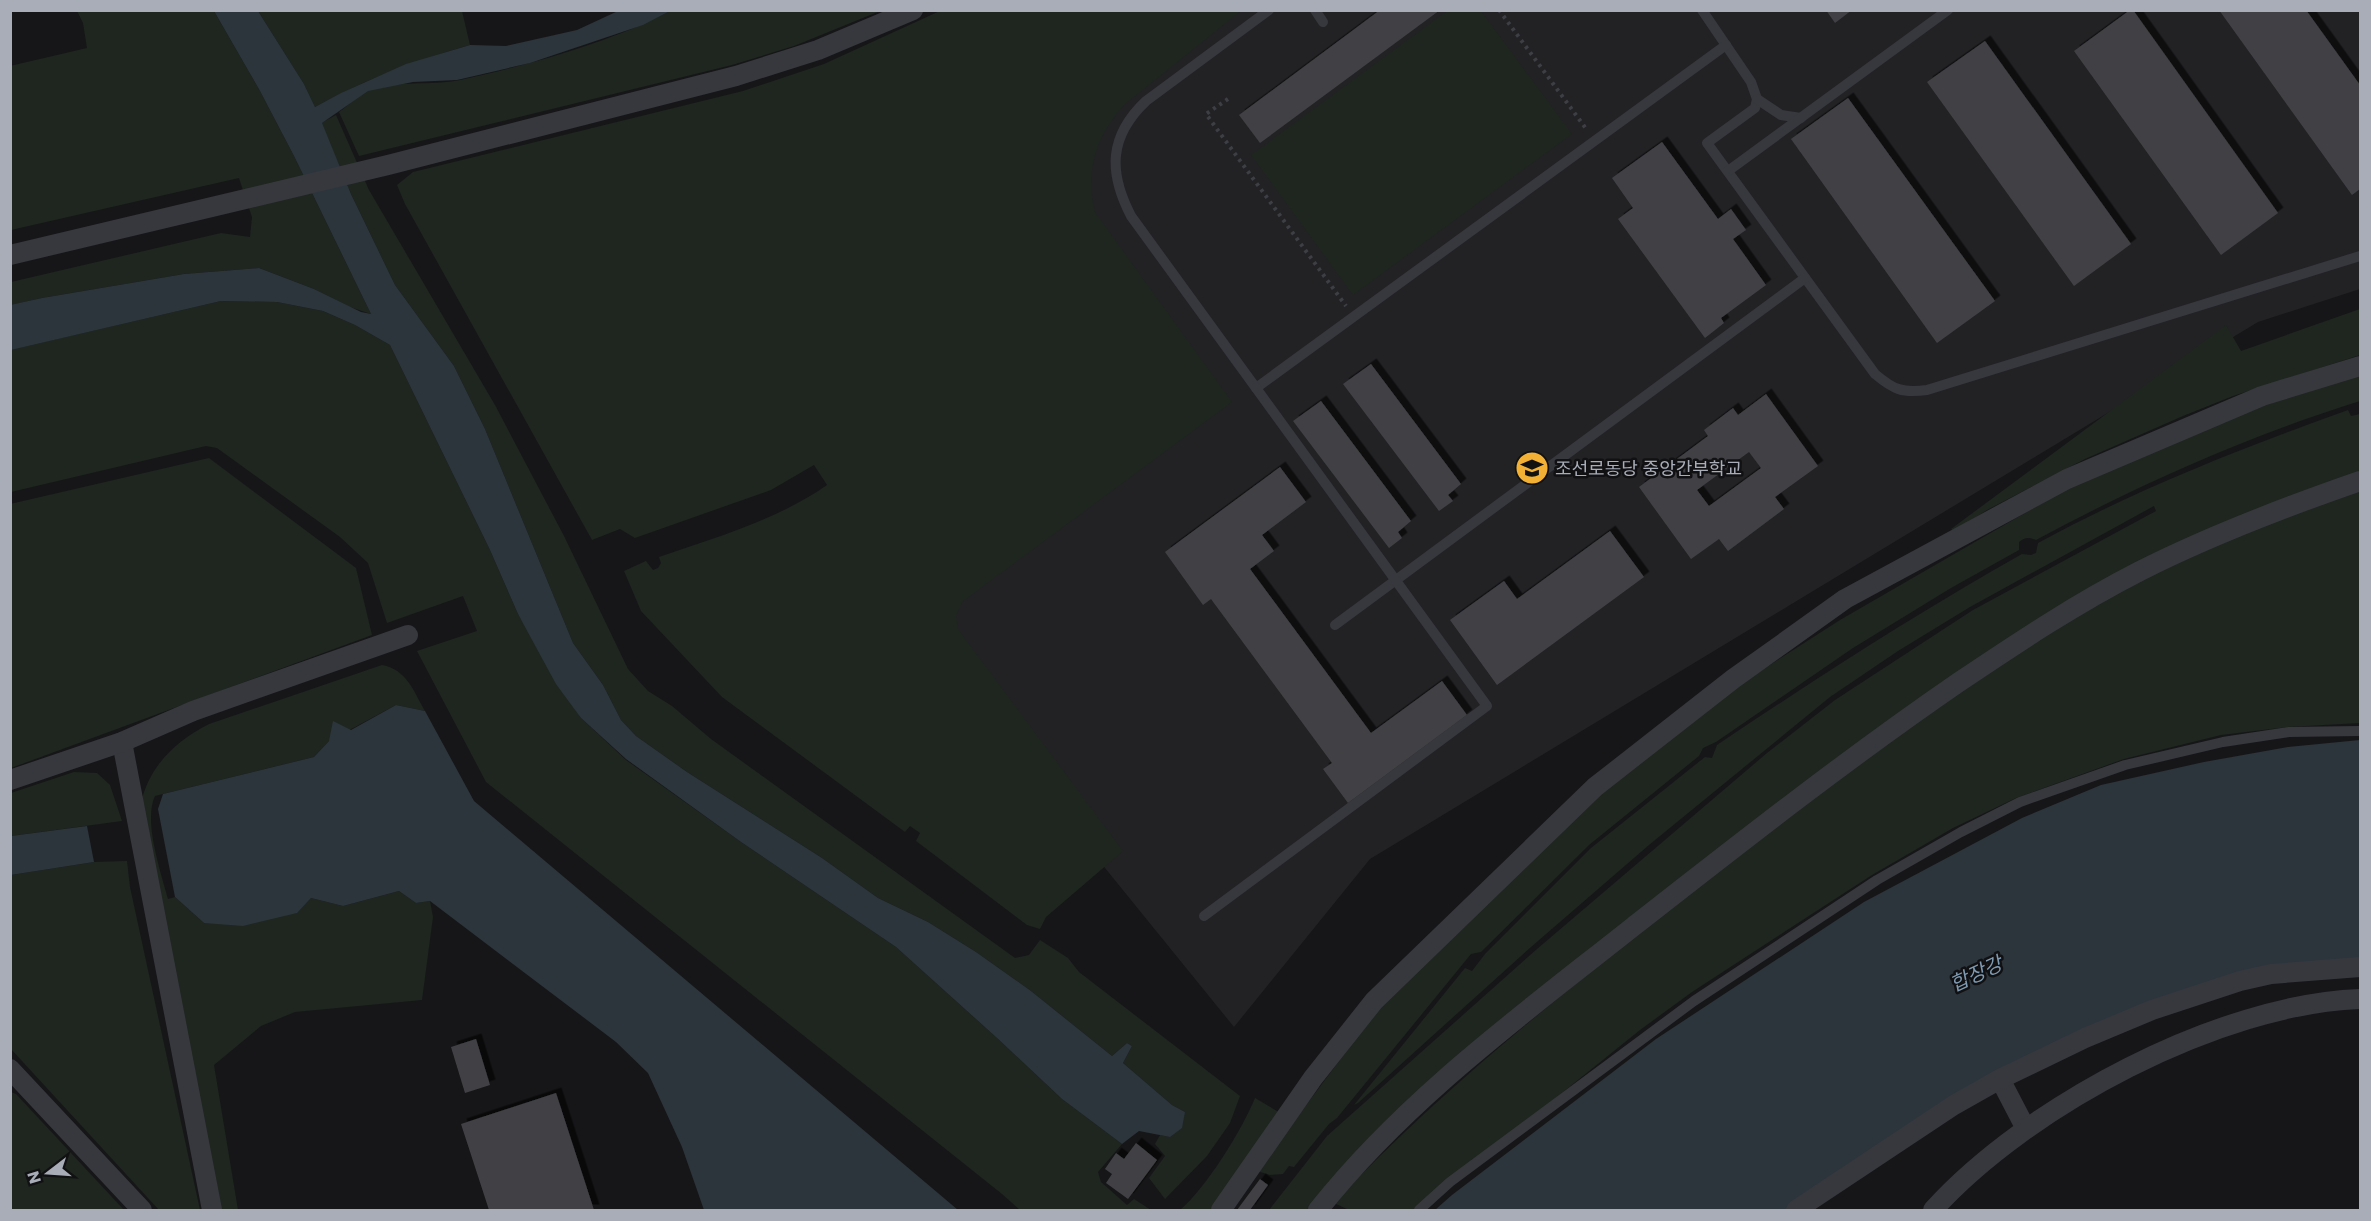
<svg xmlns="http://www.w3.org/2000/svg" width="2371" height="1221" viewBox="0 0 2371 1221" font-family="Poppins,'Noto Sans KR',sans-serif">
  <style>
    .built { fill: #222225 }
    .green { fill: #1e261f }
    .water { fill: #2c353c }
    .building { fill: #404145; fill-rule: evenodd; filter: url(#shadow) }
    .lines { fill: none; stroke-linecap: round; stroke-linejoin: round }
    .path { stroke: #3d3f44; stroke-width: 4; stroke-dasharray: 3 4.5; stroke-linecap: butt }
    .lane { stroke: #37383d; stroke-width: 10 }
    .street { stroke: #37383d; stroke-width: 20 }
    .labels { text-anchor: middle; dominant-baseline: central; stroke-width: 5; stroke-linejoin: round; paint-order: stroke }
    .poi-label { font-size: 18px; fill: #a8adb8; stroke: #111113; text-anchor: start }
    .water-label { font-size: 20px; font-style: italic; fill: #7f9bb3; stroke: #111113 }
  </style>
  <defs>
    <filter id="shadow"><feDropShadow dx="5.5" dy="-5.5" stdDeviation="0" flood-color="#0009"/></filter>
  </defs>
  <rect width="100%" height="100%" fill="#161618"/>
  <!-- built -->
  <polygon class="built" points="1219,11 2360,11 2360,289 2258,322 1370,859 1234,1027 1002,741 910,596 1080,221 1090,123"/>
  <!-- green -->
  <g class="green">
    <path d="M942 10 1241 11 1124 105C1096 137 1085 171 1095 212L1232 402 962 602 956 616 958 629 1123 851 1046 917 1040 929 1027 925 916 841 920 833 910 826 905 832 722 697 641 611 624 571 646 561 653 570 658 568 661 563 659 557C717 537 777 520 827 485L814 465 771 490 635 538 620 529 592 540 405 204 397 185 413 172 743 91 824 64Z"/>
    <polygon points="77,11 214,11 260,91 294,156 371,314 350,307 314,289 259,268 184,274 42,298 11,305 11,282 221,233 250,237 252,217 239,178 11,230 10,66 87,48 83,23"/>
    <path d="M258 11H462L470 45C415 61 366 79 315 107L304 84Z"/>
    <path d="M670 11H880L794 46 732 65 359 156 339 112C348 106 359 94 369 90 398 80 431 86 460 80 528 65 609 43 670 11Z"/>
    <polygon points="1447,11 1481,11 1572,134 1353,295 1251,155"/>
    <polygon points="336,115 369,190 495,405 564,536 628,669 648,691 672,706 711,739 1015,958 1029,955 1040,940 1068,958 1079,972 1240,1096 1230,1123 1207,1156 1165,1199 1149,1178 1165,1156 1155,1144 1160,1135 1170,1137 1185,1112 1172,1105 1123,1063 1132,1046 1127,1043 1112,1056 1031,991 976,952 928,922 878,898 822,858 687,772 636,736 621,720 603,685 573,643 485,429 454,366 395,285 351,194 321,123"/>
    <polygon points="221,301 277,302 323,311 355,325 390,345 490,550 518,614 581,718 626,760 741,842 896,947 997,1038 1062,1099 1122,1144 1098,1172 1101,1182 1127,1205 1134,1199 1151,1210 1020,1210 1002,1194 486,782 417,651 477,631 463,596 387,623 368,563 340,537 217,448 206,446 11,492 10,350"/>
    <polygon points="2360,309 2360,355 2233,396 2183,416 2085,459 1987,510 1954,531 1951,529 2226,325 2241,351"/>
    <path d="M2360 372V401C2248 436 2140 484 2036 540 2029 537 2025 537 2019 542V550L1951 588 1853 648 1716 742 1703 748 1699 756 1589 845 1481 952 1471 954 1337 1118 1329 1124 1294 1167 1289 1166 1283 1174 1270 1175 1257 1171 1378 1009 1560 829 1664 741 1737 686 1840 620 2077 483 2212 423Z"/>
    <path d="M2348 410 2351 416 2360 414V474L2132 567 1724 845 1310 1210H1269L1327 1136 1537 949 1767 753 1835 700 1973 610 2156 511 2154 506 1970 607 1898 651 1830 697 1649 845 1531 947 1358 1103 1354 1105 1465 968 1472 971 1485 954 1591 848 1705 757 1712 758 1717 745C1817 678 1917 613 2022 554L2031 555 2036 553 2038 543C2137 489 2242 448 2348 410Z"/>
    <polygon points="209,458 356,568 372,635 11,768 10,504"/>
    <path d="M2360 489V723L2288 727 2221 735 2124 759 2016 798 1953 828 1872 875 1692 992 1640 1030 1449 1184 1422 1210H1349L1334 1203C1434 1097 1544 1009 1657 918 1747 845 1840 776 1935 710 2003 663 2071 616 2144 578 2213 542 2288 517 2360 489Z"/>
    <path d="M382 665C407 670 413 690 425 711L396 705 329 741 314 757 163 794 155 796C143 821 161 872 168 899L175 897 204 923 296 913 311 898 343 906 399 891 416 903 430 901 433 917 422 1000 295 1012 261 1026 214 1065 238 1210H218L140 808C147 768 174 742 209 724Z"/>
    <polygon points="74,772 97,773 110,785 122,821 11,836 11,793"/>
    <polygon points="127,861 130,887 200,1210 159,1210 11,1049 11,875 94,862"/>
    <polygon points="11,1092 16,1094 124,1210 11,1210"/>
    <path d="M1255 1098 1282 1114 1213 1210H1180C1206 1188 1242 1130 1255 1098Z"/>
  </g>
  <!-- water -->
  <g class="water">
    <polygon points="214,11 258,11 304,84 315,107 341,93 406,64 470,45 506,46 577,30 618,11 670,11 643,25 530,63 457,80 413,82 368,91 322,123 351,194 395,285 454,366 485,429 573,643 603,685 621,720 636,736 687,772 822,858 878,898 928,922 976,952 1031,991 1112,1056 1127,1043 1132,1046 1123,1063 1172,1105 1185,1112 1182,1128 1170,1137 1139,1131 1122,1144 1062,1099 997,1038 896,947 741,842 626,759 581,718 556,684 518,614 490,550 390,345 355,325 323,311 277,302 221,301 11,350 10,305 42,298 184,274 259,268 314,289 361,312 371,314 294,156 260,91"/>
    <polygon points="396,705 425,711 474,801 958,1210 704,1210 682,1147 648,1073 616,1042 430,901 416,903 399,891 343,906 311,898 297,913 243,926 204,923 175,897 158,809 163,794 314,757 329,741 333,721 351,730"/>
    <polygon points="2360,740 2360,963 2329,964 2070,1042 1788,1210 1435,1210 1452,1195 1656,1039 1864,902 2022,818 2101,785 2204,762 2288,747"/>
    <polygon points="87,826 94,862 11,875 11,836"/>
  </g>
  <!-- building -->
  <g class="building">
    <polygon points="1380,10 1440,10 1260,143 1239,115"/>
    <polygon points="1826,10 1852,10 1835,23"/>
    <polygon points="2130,10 2133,10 2278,213 2221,255 2074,51"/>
    <polygon points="2219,10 2306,10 2360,85 2360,189 2352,195"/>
    <polygon points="1985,41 2131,244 2074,286 1927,82"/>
    <polygon points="1848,98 1995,301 1937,343 1791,139"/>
    <polygon points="1662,142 1718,219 1731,209 1746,230 1733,239 1766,285 1721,318 1724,323 1705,338 1618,219 1633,208 1612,178"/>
    <polygon points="1371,364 1461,484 1448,495 1453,501 1439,511 1343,384"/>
    <path d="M1766 394 1818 466 1775 497 1784 509 1728 551 1719 539 1691 559 1639 487 1708 436 1704 430 1733 408 1738 415ZM1749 452 1761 468 1709 506 1697 490Z"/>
    <polygon points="1321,401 1411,521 1398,532 1402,538 1389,548 1293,421"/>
    <polygon points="1280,467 1306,502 1262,535 1274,551 1250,569 1371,733 1442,681 1467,715 1348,803 1323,769 1332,763 1211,599 1203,605 1165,552"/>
    <polygon points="1610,531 1644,577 1497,685 1450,620 1504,581 1517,599"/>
    <polygon points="476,1039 490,1085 465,1093 451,1047"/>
    <polygon points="556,1093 594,1210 512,1210 512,1209 489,1210 461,1124"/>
    <polygon points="1136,1143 1157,1160 1128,1199 1106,1183 1112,1174 1105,1169 1116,1153 1124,1159"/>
    <polygon points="1260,1179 1268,1185 1250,1210 1237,1210"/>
  </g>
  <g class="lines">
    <!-- path -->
    <g class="path">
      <polyline points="1499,10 1587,130"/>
      <polyline points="1228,99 1206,114 1346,306"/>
    </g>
    <!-- lane -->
    <g class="lane">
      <polyline points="1315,10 1323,22"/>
      <path d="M1702 10 1751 82 1757 99 1755 108 1707 143 1875 374C1894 390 1902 393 1927 390L2360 256"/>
      <polyline points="1757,99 1781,115 1801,118"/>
      <polyline points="1728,171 1948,10"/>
      <polyline points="1256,388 1726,45"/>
      <polyline points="1335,625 1805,278"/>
      <path d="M1204 916 1487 706 1131 216C1108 172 1109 136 1146 101L1269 10"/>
      <polyline points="1419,1210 1450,1182 1694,1001 1877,880 1961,832 2020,802 2125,765 2223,742 2289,732 2360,731"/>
    </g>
    <!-- street -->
    <g class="street">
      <polyline points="10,255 388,165 736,76 818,50 913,10"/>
      <polyline points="122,742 212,1210"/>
      <polyline points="10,780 122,742 193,711 408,635"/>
      <polyline points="10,1069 142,1210"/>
      <polyline points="2000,1079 2026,1129"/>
      <polyline points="1221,1210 1313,1078 1374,1001 1595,787 1733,679 1845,599 2067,479 2262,396 2360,366"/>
      <path d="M1318 1210C1406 1099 1523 1014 1634 926 1740 843 1847 759 1959 682 2017 643 2077 603 2140 571 2211 535 2285 507 2360 481"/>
      <polyline points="1796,1210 1954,1105 2000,1079 2085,1038 2152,1010 2240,981 2271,974 2360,967"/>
      <path d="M1933 1210C2027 1106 2219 1004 2360 999"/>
    </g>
  </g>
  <!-- icons -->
  <defs>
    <g id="university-disc" transform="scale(1.725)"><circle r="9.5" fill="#f2b134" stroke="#111113"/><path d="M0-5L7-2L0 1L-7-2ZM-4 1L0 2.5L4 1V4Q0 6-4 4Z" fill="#111"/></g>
  </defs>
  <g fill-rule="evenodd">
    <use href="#university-disc" x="1532" y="468"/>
  </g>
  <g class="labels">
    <!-- poi labels -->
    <g class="poi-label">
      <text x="1555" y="468">조선로동당 중앙간부학교</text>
    </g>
    <!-- water labels -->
    <g class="water-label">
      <text transform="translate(1976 974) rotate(-25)">합장강</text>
    </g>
  </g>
  <!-- border -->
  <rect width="2371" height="1221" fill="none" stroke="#a8adb8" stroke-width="24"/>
  <!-- north arrow -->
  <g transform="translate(48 1173) rotate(253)" stroke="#111113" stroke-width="4.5" paint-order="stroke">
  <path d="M0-4.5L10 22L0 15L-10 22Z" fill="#a8adb8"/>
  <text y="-9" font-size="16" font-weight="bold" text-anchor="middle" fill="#a8adb8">N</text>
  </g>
</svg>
